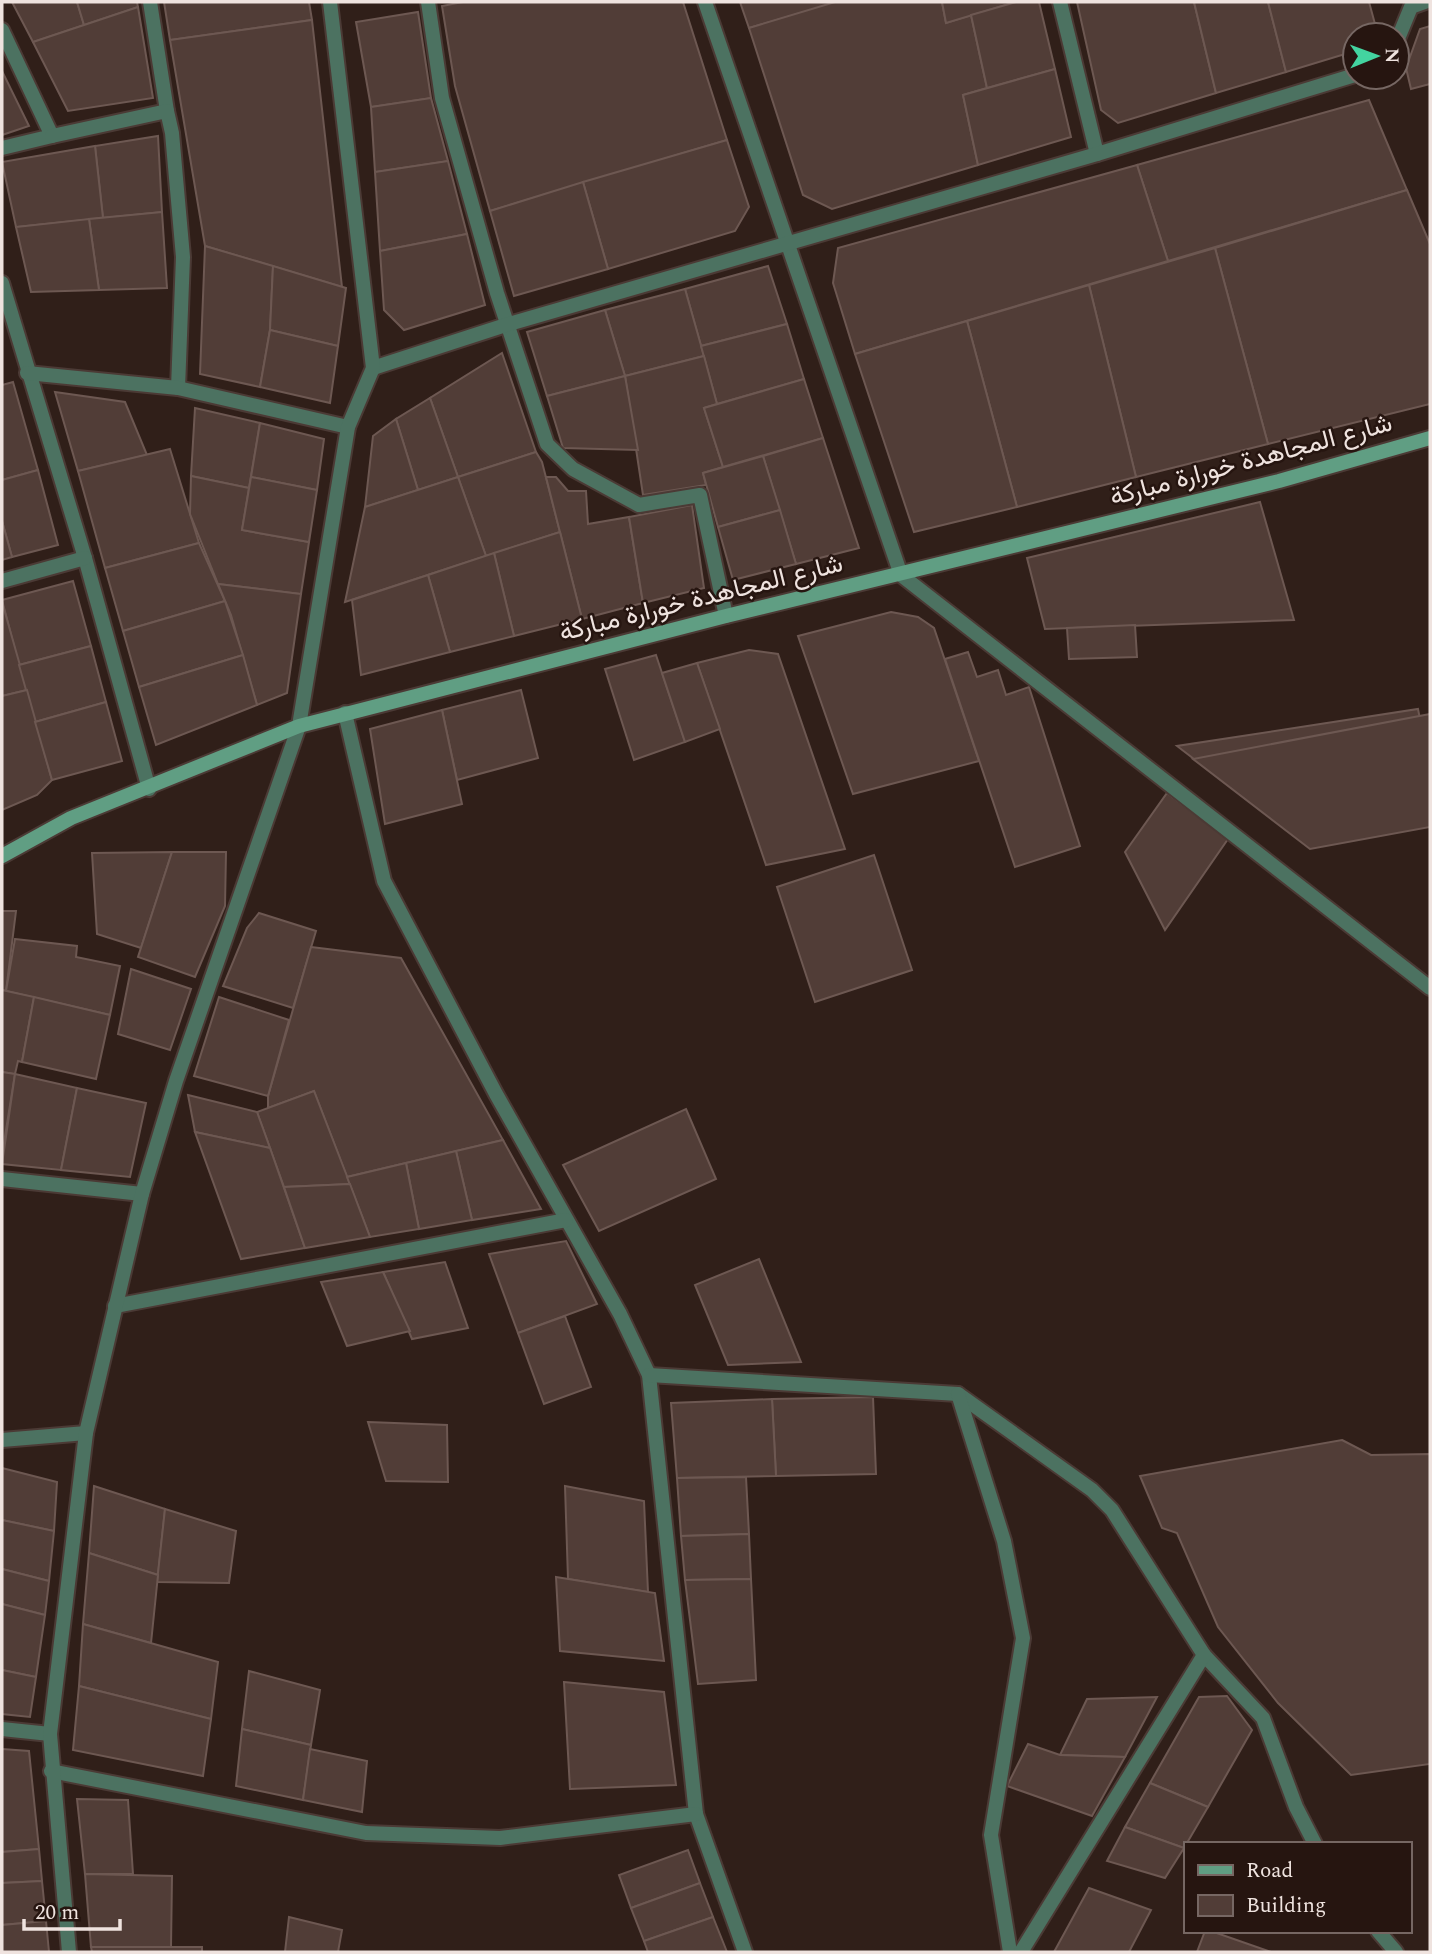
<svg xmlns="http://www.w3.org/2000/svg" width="1432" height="1954" viewBox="0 0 1432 1954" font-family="Spectral,Vazirmatn,serif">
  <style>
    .building { fill: #513d37; stroke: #6d5852; stroke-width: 2 }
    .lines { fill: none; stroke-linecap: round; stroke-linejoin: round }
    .street-casing { stroke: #4b3a35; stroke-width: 18 }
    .secondary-casing { stroke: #4b3a35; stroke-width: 18 }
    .street { stroke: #4c7261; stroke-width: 14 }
    .secondary { stroke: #609e83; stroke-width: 14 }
    .labels { text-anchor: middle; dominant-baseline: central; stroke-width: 5; stroke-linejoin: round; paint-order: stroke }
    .street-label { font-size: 26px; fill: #efe3df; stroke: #261510 }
  </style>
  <rect width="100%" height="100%" fill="#301f19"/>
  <!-- building -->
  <g class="building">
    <polygon points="12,2 77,2 84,25 33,42"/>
    <polygon points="77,2 137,2 138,7 84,25"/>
    <polygon points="164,2 309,2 312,20 170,40"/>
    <polygon points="463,2 683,2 727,140 490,211 455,86 442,6"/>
    <polygon points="740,2 835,2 835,3 749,28"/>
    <polygon points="942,2 946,23 971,15 987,88 963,95 978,165 832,209 803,195 749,28 835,2"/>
    <polygon points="942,2 1016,2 946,23"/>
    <polygon points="1016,2 1039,2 1055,69 987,88 971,15"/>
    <polygon points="1077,2 1194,2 1216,93 1118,123 1101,110"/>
    <polygon points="1194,2 1268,2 1286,72 1216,93"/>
    <polygon points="1268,2 1369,2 1378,35 1355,35 1355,51 1286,72"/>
    <polygon points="138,7 153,98 68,111 33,42"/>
    <polygon points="418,12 431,98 371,107 356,22"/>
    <polygon points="312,20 342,287 205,246 170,40"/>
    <polygon points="1430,26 1430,84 1411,89 1406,68 1420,29"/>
    <polygon points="1055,69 1071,137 978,165 963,95"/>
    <polygon points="2,71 29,126 2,135"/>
    <polygon points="431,98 448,161 375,172 371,107"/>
    <polygon points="1369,100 1407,190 1168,261 1137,165"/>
    <polygon points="158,136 162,212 103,218 95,146"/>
    <polygon points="727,140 749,207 735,231 608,269 583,182"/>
    <polygon points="95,146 103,218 16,227 2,162"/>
    <polygon points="448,161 467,234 380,251 375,172"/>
    <polygon points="1137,165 1168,261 855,354 833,283 838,248"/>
    <polygon points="583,182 608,269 514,296 490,211"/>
    <polygon points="1407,190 1430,244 1430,404 1268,444 1215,248"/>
    <polygon points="162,212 167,288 99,290 89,219"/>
    <polygon points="89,219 99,290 31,292 16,227"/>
    <polygon points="467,234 485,305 404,330 384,310 380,251"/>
    <polygon points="205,246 273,266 270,330 260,387 200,374"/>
    <polygon points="1215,248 1268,444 1136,477 1089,285"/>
    <polygon points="273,266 346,288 338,346 270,330"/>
    <polygon points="768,266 787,324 701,346 685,289"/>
    <polygon points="1089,285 1136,477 1017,507 967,321"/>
    <polygon points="685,289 704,356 625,376 605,310"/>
    <polygon points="605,310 625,376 547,396 527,332"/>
    <polygon points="967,321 1017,507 914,532 855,354"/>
    <polygon points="787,324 804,379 717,404 701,346"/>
    <polygon points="270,330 338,346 330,403 260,387"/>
    <polygon points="502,353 536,452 458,477 430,398"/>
    <polygon points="704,356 717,404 704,408 723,467 703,473 706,485 643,495 625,376"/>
    <polygon points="625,376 638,450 563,448 547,396"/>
    <polygon points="804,379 823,438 723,467 704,408"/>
    <polygon points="13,382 38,470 2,480 2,385"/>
    <polygon points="55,392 125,402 147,455 78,471"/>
    <polygon points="430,398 458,477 418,490 396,419"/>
    <polygon points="195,408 260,423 249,488 191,476"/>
    <polygon points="396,419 418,490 365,507 373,436"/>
    <polygon points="260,423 324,439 317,490 251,477"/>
    <polygon points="823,438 859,548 796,564 763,456"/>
    <polygon points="170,449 199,543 105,568 78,471"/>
    <polygon points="536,452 542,462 560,532 486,556 458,477"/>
    <polygon points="763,456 780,510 718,527 703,473"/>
    <polygon points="38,470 58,545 12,557 2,521 2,480"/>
    <polygon points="191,476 249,488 242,530 309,542 301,594 218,584 190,514"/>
    <polygon points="251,477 317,490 309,542 242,530"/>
    <polygon points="458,477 486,556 345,602 365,507"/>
    <polygon points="546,477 556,477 568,491 586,491 588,524 629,517 643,603 582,619"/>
    <polygon points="1260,502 1294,620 1045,629 1027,558"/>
    <polygon points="692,505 704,588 643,603 629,517"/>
    <polygon points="780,510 796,564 733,580 718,527"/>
    <polygon points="2,521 12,557 2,560"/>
    <polygon points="560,532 582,619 514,636 494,553"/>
    <polygon points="199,543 225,601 123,631 105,568"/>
    <polygon points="494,553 514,636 450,652 428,575"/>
    <polygon points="428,575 450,652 361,675 352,600"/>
    <polygon points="73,581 91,646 19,665 2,600"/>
    <polygon points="218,584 301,594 287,693 257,705 231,615"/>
    <polygon points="225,601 243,655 139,687 123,631"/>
    <polygon points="2,602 27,690 2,696"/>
    <polygon points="891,612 918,617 934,628 979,761 853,794 798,636"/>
    <polygon points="1135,625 1137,657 1069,659 1067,628"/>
    <polygon points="91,646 106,702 35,722 19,665"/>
    <polygon points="749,650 778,654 845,849 766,865 697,663"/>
    <polygon points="968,652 977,677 998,670 1006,695 1029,687 1080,846 1015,867 945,659"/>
    <polygon points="243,655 257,705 156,745 139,687"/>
    <polygon points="656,655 685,742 634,760 605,669"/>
    <polygon points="697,663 720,729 685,742 662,673"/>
    <polygon points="27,690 52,780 37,795 2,810 2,696"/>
    <polygon points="521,690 538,758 457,780 442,710"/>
    <polygon points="106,702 122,761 52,780 35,722"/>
    <polygon points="1418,709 1430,771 1430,792 1272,819 1177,746"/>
    <polygon points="442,710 462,804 385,824 370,729"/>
    <polygon points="1430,714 1430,827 1310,849 1193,759"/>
    <polygon points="1167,793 1228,839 1165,930 1125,852"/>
    <polygon points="172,852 141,948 97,934 92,853"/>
    <polygon points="172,852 226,852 225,906 195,977 138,957"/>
    <polygon points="874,855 912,970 815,1002 777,887"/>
    <polygon points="2,911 16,911 6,991 2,990"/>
    <polygon points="259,913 316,931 293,1008 223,986 247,928"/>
    <polygon points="15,939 77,946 76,957 120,966 110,1015 6,991"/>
    <polygon points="311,947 401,958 503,1140 347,1177 314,1091 268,1108 268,1096"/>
    <polygon points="131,969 191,989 170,1050 118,1034"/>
    <polygon points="2,990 34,997 22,1062 18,1061 15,1074 2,1072"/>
    <polygon points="34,997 110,1015 96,1079 22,1062"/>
    <polygon points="219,997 289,1020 268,1096 194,1076"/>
    <polygon points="2,1072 15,1074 2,1155"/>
    <polygon points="15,1074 77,1088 61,1170 2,1164"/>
    <polygon points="77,1088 146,1103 130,1177 61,1170"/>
    <polygon points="314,1091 350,1184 284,1187 257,1112"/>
    <polygon points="188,1095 257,1112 270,1148 195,1132"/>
    <polygon points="686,1109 716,1179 599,1231 563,1165"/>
    <polygon points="195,1132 270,1148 305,1248 241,1259"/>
    <polygon points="503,1140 541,1209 472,1220 456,1151"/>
    <polygon points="456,1151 472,1220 419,1229 406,1163"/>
    <polygon points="406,1163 419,1229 370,1237 347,1177"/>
    <polygon points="350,1184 370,1237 305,1248 284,1187"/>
    <polygon points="566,1241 597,1304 518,1333 489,1254"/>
    <polygon points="759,1259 801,1362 728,1365 695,1285"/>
    <polygon points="445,1262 468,1328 412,1339 383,1272"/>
    <polygon points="383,1272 410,1331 347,1346 321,1282"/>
    <polygon points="565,1316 591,1387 544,1404 518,1333"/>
    <polygon points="873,1397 876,1474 776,1476 772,1399"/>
    <polygon points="772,1399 776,1476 677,1478 671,1403"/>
    <polygon points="368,1422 447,1425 448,1482 386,1481"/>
    <polygon points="1342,1440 1371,1455 1430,1454 1430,1764 1351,1775 1278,1703 1218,1627 1177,1533 1162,1528 1140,1476"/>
    <polygon points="2,1468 57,1482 54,1531 2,1520"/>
    <polygon points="746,1477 749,1534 681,1536 677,1478"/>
    <polygon points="94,1486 165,1509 158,1575 89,1553"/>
    <polygon points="565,1486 644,1501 648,1592 568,1579"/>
    <polygon points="165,1509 236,1531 229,1583 157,1582"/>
    <polygon points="2,1520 54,1531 49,1581 2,1569"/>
    <polygon points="749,1534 751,1579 685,1580 681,1536"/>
    <polygon points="89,1553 158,1575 151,1643 83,1624"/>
    <polygon points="2,1569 49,1581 45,1615 2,1604"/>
    <polygon points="556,1577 655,1593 664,1661 560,1651"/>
    <polygon points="751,1579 756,1680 698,1684 685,1580"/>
    <polygon points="2,1604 45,1615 36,1677 2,1670"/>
    <polygon points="83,1624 218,1662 211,1719 79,1686"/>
    <polygon points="2,1670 36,1677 30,1717 2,1714"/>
    <polygon points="249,1671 320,1690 311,1745 242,1729"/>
    <polygon points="564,1682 664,1692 676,1785 570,1789"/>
    <polygon points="79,1686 211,1719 203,1776 73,1750"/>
    <polygon points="1227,1696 1252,1730 1208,1807 1150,1783 1199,1697"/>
    <polygon points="1157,1697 1125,1757 1060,1755 1087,1699"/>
    <polygon points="242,1729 311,1745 303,1800 236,1786"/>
    <polygon points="1028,1744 1060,1755 1125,1757 1092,1816 1007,1786"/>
    <polygon points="2,1749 29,1751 39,1849 2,1852"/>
    <polygon points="310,1749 367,1761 362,1812 303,1800"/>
    <polygon points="1150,1783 1208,1807 1184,1848 1125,1827"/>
    <polygon points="77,1799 128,1800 133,1874 85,1874"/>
    <polygon points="1125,1827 1184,1848 1165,1878 1107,1861"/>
    <polygon points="39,1849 42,1881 2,1883 2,1852"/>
    <polygon points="688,1850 700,1883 631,1908 619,1875"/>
    <polygon points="85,1874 172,1876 171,1947 91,1947"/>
    <polygon points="42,1881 46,1921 2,1925 2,1883"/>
    <polygon points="700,1883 713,1917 644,1941 631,1908"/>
    <polygon points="1089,1888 1151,1910 1129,1952 1054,1952"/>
    <polygon points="289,1917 342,1930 338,1952 285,1952"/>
    <polygon points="713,1917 727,1952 648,1952 644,1941"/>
    <polygon points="46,1921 49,1952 2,1952 2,1925"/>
    <polygon points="1205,1931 1211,1931 1271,1952 1197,1952"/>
    <polygon points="91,1947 202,1947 202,1952 92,1952"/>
  </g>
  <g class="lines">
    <!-- street casing -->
    <g class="street-casing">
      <g id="street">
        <polyline points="150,2 167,111"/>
        <polyline points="428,2 442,98 497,293 547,444 573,469 639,505 700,495 726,616"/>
        <polyline points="705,2 901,575 1430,988"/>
        <polyline points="1060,2 1097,154"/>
        <polyline points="2,30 52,136 2,148"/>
        <polyline points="1397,41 1411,7 1425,2"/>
        <polyline points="52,136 167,111 172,133 183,257 178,388"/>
        <polyline points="2,283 85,558 149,789"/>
        <polyline points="373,368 509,324 1097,154 1355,75"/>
        <polyline points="27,373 178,388 348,427"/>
        <polyline points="2,581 85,558"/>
        <polyline points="345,713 384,881 496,1094 620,1314 649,1375 696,1814 745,1952"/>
        <polyline points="2,1179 142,1194"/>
        <polyline points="115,1306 566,1220"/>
        <polyline points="649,1375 958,1394 1092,1490 1112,1510 1204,1655 1263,1718 1296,1807 1315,1844"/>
        <polyline points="958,1394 1004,1541 1023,1638 991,1835 1010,1952"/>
        <polyline points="2,1440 86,1433"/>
        <polyline points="2,1729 50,1734"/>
        <polyline points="51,1771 366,1833 500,1838 696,1814"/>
        <polyline points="1378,1931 1396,1952"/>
        <polyline points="69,1952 50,1734 86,1433 142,1194 176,1081 299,726 348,427 373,368 330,2"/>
        <polyline points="1021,1952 1204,1655"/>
      </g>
    </g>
    <!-- secondary casing -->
    <g class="secondary-casing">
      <polyline id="secondary" points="2,856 71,818 299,726 726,616 1279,481 1430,438"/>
    </g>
    <!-- street -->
    <use href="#street" class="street"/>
    <!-- secondary -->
    <use href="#secondary" class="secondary"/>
  </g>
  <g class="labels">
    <!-- street labels -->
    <g class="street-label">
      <text transform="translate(1251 460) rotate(-15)">شارع المجاهدة خورارة مباركة</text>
      <text transform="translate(701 598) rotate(-14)">شارع المجاهدة خورارة مباركة</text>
    </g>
  </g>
  <!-- border -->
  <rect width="1432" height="1954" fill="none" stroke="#efe3df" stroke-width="7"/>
  <!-- legend -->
  <rect x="1184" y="1842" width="228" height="91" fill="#261510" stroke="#766763" stroke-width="2"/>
  <rect x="1198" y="1865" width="35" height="10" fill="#609e83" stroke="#766763" stroke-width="2"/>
  <text x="1246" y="1877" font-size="21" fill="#efe3df">Road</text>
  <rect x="1198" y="1895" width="35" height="21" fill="#513d37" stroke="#766763" stroke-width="2"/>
  <text x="1246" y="1912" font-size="21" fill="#efe3df">Building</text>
  <!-- north arrow -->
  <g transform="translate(1376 56) rotate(89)"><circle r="33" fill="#261510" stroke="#766763" stroke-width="2"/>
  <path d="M0-5L12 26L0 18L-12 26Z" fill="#43d4a0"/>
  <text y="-10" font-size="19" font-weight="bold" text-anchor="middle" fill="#efe3df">N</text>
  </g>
  <!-- scale -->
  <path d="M24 1919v10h96v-10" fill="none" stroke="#efe3df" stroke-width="3.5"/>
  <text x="35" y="1919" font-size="21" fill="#efe3df" stroke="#261510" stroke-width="5" paint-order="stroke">20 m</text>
</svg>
